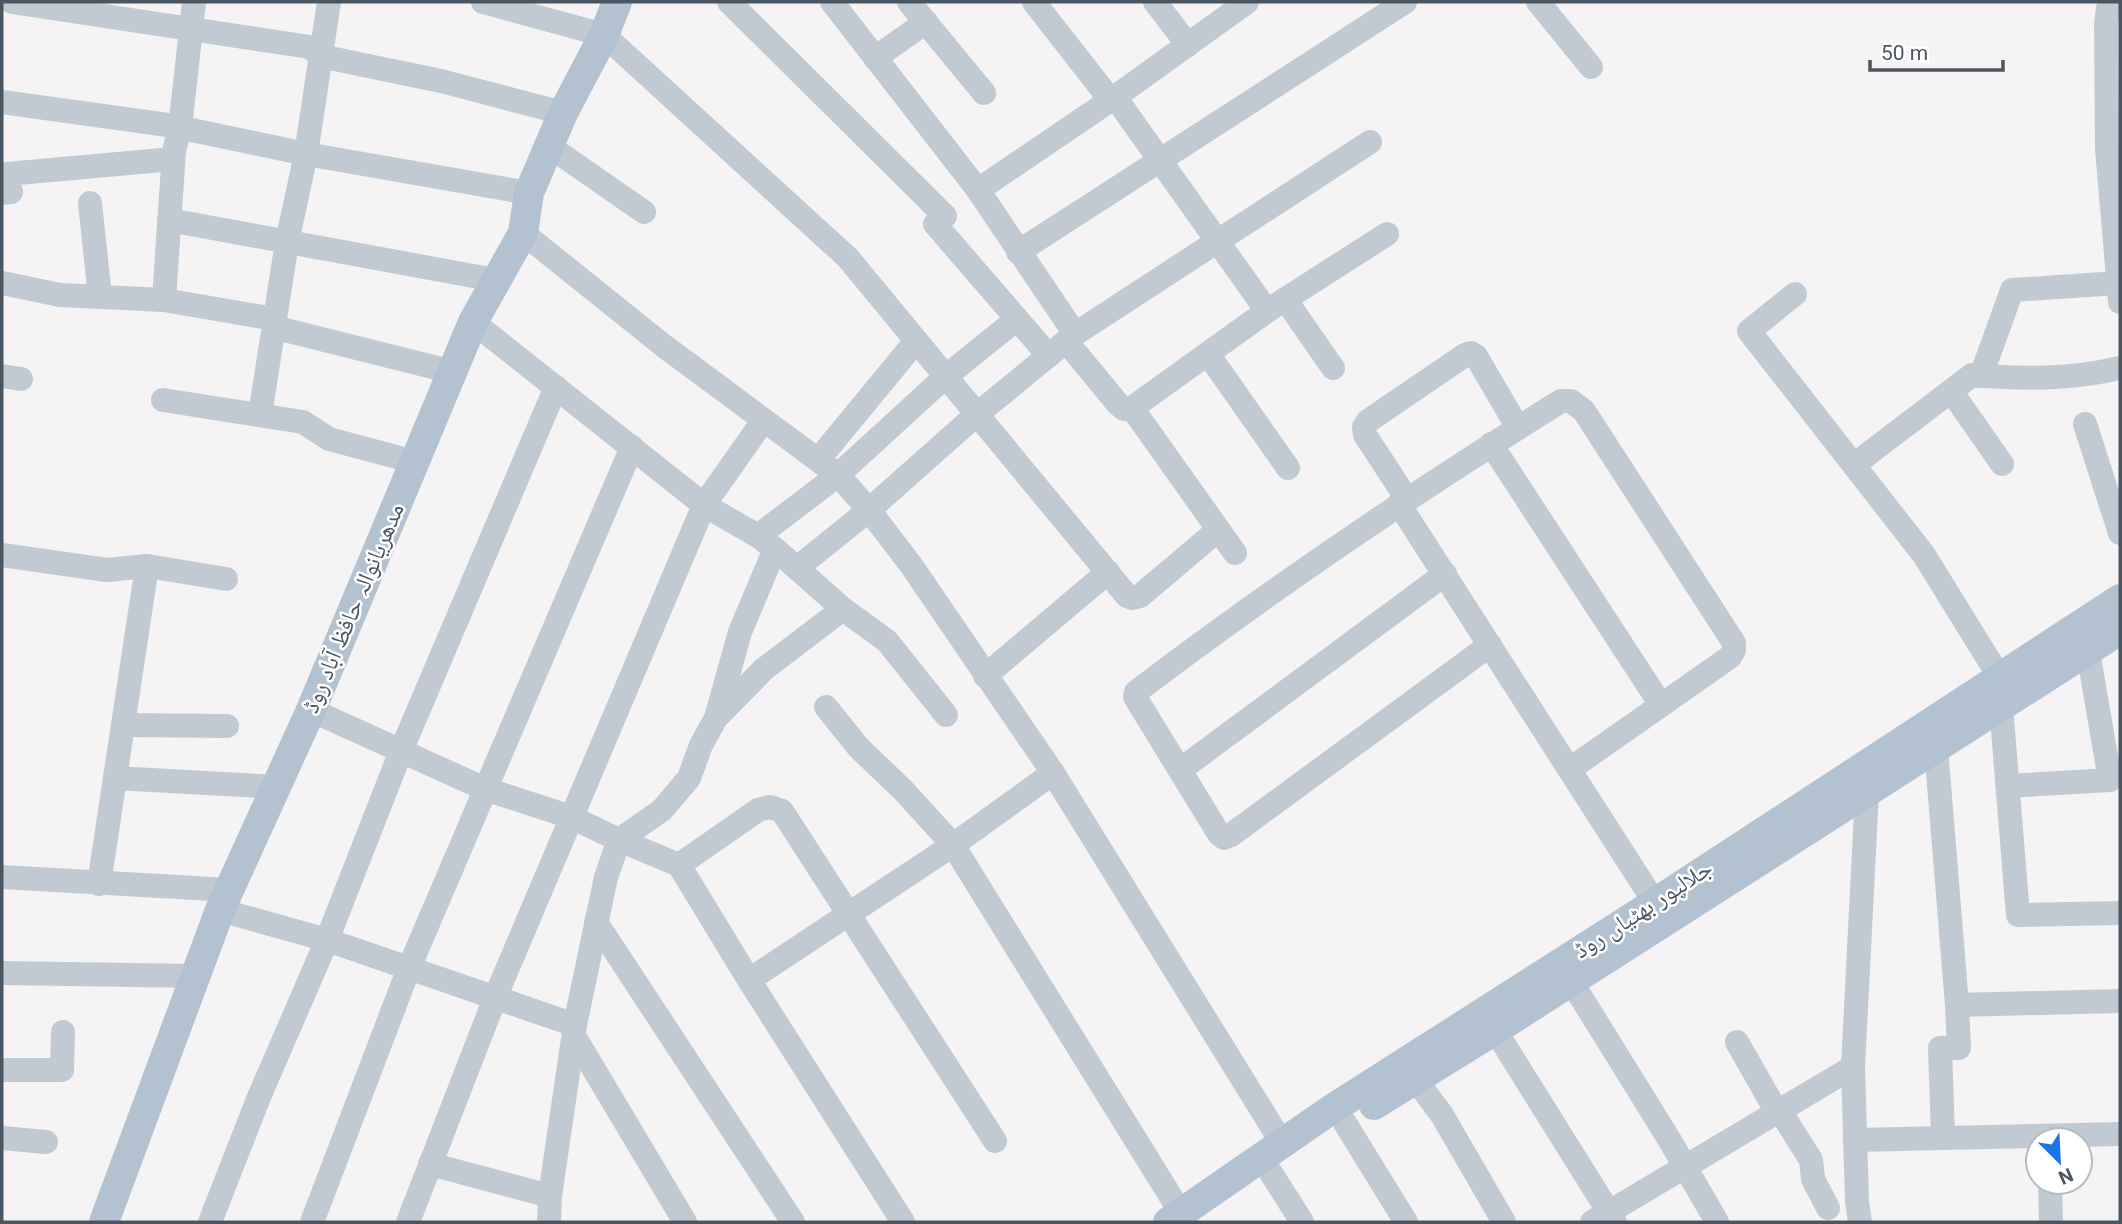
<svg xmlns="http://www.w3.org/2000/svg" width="2122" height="1224" viewBox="0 0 2122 1224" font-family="Roboto,'Noto Naskh Arabic',sans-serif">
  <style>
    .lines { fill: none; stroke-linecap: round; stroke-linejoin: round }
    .minor { stroke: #c1cad2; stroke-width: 24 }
    .major { stroke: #b3c2d1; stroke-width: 30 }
    .labels { text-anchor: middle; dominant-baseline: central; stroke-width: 5; stroke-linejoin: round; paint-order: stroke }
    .street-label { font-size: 24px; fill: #4a5661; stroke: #fff }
  </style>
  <rect width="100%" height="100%" fill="#f5f3f3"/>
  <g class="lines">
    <!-- minor -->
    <g class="minor">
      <polyline points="12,2 310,47 320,56 441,81 563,113"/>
      <polyline points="483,2 604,35 848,258 1127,596 1133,598 1140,596 1218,530"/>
      <polyline points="729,2 945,216 935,224 1048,355"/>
      <polyline points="832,2 978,190 1075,334"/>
      <polyline points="909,2 984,93"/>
      <polyline points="1034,2 1105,93 1115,97 1267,311"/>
      <polyline points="1155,2 1188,45"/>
      <polyline points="1538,2 1591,67"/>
      <polyline points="2109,2 2106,23 2107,148 2120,302"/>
      <polyline points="875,58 926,22"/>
      <polyline points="2,102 168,125 306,154 529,193"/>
      <polyline points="549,146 644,212"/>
      <polyline points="978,190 1115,97 1247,2"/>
      <polyline points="2,193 11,192 7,174 173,159"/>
      <polyline points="90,203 100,297"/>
      <polyline points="169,220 495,280"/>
      <polyline points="523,233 664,346 838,475 869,510 911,565 1053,773 1282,1143"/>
      <polyline points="1018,252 1405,2"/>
      <polyline points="2,283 60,295 164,300 274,319"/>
      <polyline points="1795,294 1749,331 1924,555 2000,678"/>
      <polyline points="1285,299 1333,368"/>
      <polyline points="164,300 174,151 180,128 194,2"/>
      <polyline points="473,322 704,505 758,536 775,549 843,609 887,641 946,715"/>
      <polyline points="273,327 453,372"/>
      <polyline points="1066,341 1118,404 1124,409 1132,408 1267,311 1387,234"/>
      <polyline points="1208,354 1288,468"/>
      <polyline points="2,376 21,379"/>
      <polyline points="1981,376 2012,290 2118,283"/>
      <polyline points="1951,391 2002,464"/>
      <polyline points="163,400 303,422 329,439 415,462"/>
      <polyline points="1132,408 1235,553"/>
      <polyline points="260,415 287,242 306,154 329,2"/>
      <polyline points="2085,424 2120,533"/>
      <polyline points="1491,444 1661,705"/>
      <polyline points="818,460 916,341"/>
      <path d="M1855 464 1972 375C2022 379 2071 380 2120 368"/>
      <polyline points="1407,499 1365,435 1364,427 1368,421 1465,355 1471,353 1476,356 1518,428"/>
      <polyline points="1399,504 1655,903"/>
      <polyline points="758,536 838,475 945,377 1017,319"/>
      <polyline points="2,555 107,570 147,566 226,579"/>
      <polyline points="797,568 869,510 976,415 1075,334 1370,142"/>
      <path d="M1490 645 1231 835 1224 838 1219 834 1135 697 1136 692C1273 588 1415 492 1561 401H1571L1584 411 1734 643V650L1730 657 1570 769"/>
      <polyline points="985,676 1108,572"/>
      <polyline points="2001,706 2018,915 2120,913"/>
      <polyline points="826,707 859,748 903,790 953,845 1181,1213"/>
      <polyline points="311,710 485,789 571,817 619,840 679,865 749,980 903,1222"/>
      <polyline points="719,715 764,669 843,609"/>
      <polyline points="123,725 227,726"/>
      <polyline points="1936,748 1957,1005 1959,1048 1940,1048 1943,1137"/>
      <polyline points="1180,770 1445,574"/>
      <polyline points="115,778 277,787"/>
      <polyline points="2008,786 2110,780 2088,651"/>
      <polyline points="679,865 758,810 770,807 782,811 995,1141"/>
      <polyline points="2,877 230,890"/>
      <polyline points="99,884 147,566"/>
      <polyline points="220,910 327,940 575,1025"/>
      <polyline points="596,922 793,1222"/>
      <polyline points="2,973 196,976"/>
      <polyline points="749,980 953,845 1053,773"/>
      <polyline points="1571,981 1669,1139 1717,1222"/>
      <polyline points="1957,1005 2120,1001"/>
      <polyline points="1495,1030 1615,1222"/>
      <polyline points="574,1036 685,1222"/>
      <polyline points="1737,1042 1778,1114"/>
      <polyline points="2,1070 62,1070 63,1032"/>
      <polyline points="1416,1080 1442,1115 1504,1222"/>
      <polyline points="1780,1111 1811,1160 1813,1179 1828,1208"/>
      <polyline points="1345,1123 1406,1222"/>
      <polyline points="2,1138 46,1142"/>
      <polyline points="1855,1140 2120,1134"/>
      <polyline points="430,1164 550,1196"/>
      <polyline points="1271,1173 1302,1222"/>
      <polyline points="2050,1182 2051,1222"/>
      <polyline points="210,1222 259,1097 327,940 401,751 556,387"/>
      <polyline points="312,1222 409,968 632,447"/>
      <polyline points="408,1222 495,998 704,505 763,421"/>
      <polyline points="549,1222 550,1196 575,1025 606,877 619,840 662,810 689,778 701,745 716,718 740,632 775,549"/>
      <polyline points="1592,1222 1853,1067"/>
      <polyline points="1860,1222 1857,1202 1853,1067 1867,792"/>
    </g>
    <!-- major -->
    <g class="major">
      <polyline points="1374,1105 1495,1030 2120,630"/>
      <polyline points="104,1222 220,910 311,710 473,322 523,233 529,193 563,113 604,35 617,2"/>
      <polyline points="1168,1222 1329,1111 1655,903 2120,599"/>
    </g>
  </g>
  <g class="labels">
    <!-- street labels -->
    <g class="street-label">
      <text transform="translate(353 608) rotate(-67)">مدھریانوالہ حافظ آباد روڈ</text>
      <text transform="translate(1643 909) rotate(-33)">جلالپور بھٹیاں روڈ</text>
    </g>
  </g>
  <!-- border -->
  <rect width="2122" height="1224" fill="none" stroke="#4a5661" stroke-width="7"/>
  <!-- north arrow -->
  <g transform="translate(2059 1161) rotate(156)"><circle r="33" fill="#ffffff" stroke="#b7bbc0" stroke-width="2"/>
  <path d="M0-5L12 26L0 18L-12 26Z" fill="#1a73e8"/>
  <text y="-10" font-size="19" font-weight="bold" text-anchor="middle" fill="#4a5661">N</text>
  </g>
  <!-- scale -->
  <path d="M1870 60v10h133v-10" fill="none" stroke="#4a5661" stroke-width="3.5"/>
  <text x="1881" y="60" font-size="21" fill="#4a5661" stroke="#ffffff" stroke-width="5" paint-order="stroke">50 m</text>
</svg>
